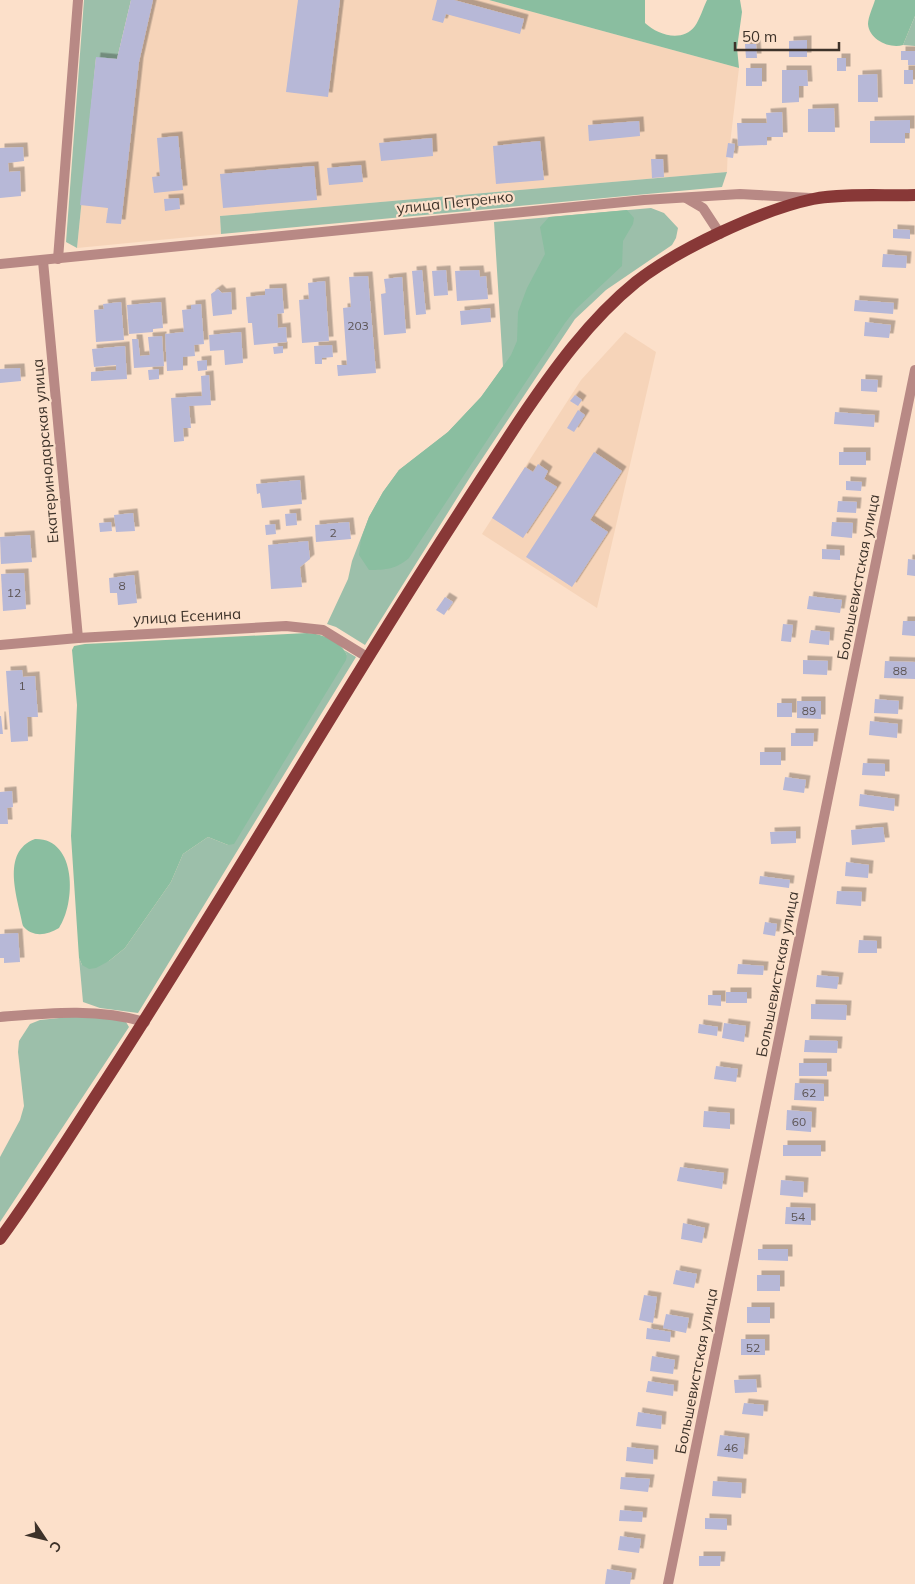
<svg xmlns="http://www.w3.org/2000/svg" width="915" height="1584" viewBox="0 0 915 1584" font-family="Mulish,sans-serif">
  <style>
    .built { fill: #f6d4b9 }
    .green { fill: #9cbfaa }
    .forest { fill: #8abea0 }
    .building { fill: #b7b8d7; filter: url(#shadow) }
    .lines { fill: none; stroke-linecap: round; stroke-linejoin: round }
    .street { stroke: #b88985; stroke-width: 10 }
    .primary { stroke: #883837; stroke-width: 12 }
    .labels { text-anchor: middle; dominant-baseline: central; stroke-width: 4.5; stroke-linejoin: round; paint-order: stroke }
    .number-label { font-size: 12px; fill: #5c5454 }
    .street-label { font-size: 15px; fill: #3d3229; stroke: #fce0ca }
  </style>
  <defs>
    <filter id="shadow"><feDropShadow dx="4.5" dy="-4.5" stdDeviation="0" flood-color="#0004"/></filter>
  </defs>
  <rect width="100%" height="100%" fill="#fce0ca"/>
  <!-- built -->
  <g class="built">
    <polygon points="131,0 489,0 739,68 730,144 728,144 727,172 220,216 221,234 77,248 96,57 117,59"/>
    <polygon points="625,332 656,352 597,608 482,534 581,380"/>
  </g>
  <!-- green -->
  <g class="green">
    <polygon points="84,0 131,0 117,59 96,58 77,248 66,242"/>
    <polygon points="915,16 915,46 903,45"/>
    <polygon points="727,172 722,187 221,234 220,216"/>
    <polygon points="651,208 664,213 678,228 676,238 672,245 606,290 575,319 474,471 365,645 336,627 327,624 348,579 352,561 369,517 383,492 399,470 448,432 481,397 503,367 494,222"/>
    <polygon points="344,650 356,657 138,1013 100,1008 83,1002 79,958 82,965 109,961 125,948 171,882 183,854 208,837 228,845 347,655"/>
    <polygon points="69,1017 107,1017 126,1022 129,1027 0,1222 0,1157 20,1120 24,1106 18,1052 19,1041 30,1024 40,1020"/>
  </g>
  <!-- forest -->
  <g class="forest">
    <path d="M489 0H645V23C658 35 682 43 695 26 700 19 703 8 707 0H740L742 12 737 48 739 68Z"/>
    <path d="M875 0H915V16L903 45C890 49 869 40 868 24 868 17 873 7 875 0Z"/>
    <path d="M627 210 634 218 633 224 623 241 622 266 576 309 565 323 409 558C396 569 386 570 369 570L359 555 361 539 369 517 383 492 399 470 448 432 481 397 511 355 517 341 518 312 527 288 545 254 540 227 549 217Z"/>
    <path d="M307 633C322 634 340 640 347 655L346 660 234 844 228 845 208 837 183 854 171 882 125 948 109 961 96 968 89 969 82 965 79 958 71 836 77 705 72 650 74 646 85 644Z"/>
    <path d="M35 839C77 838 76 903 59 928 47 935 33 938 23 926 18 899 0 852 35 839Z"/>
  </g>
  <!-- building -->
  <g class="building">
    <polygon points="131,0 153,0 139,62 121,224 106,223 108,208 80,205 96,57 117,59"/>
    <polygon points="298,0 340,0 328,97 286,92"/>
    <polygon points="437,0 454,0 524,19 520,34 446,14 443,23 432,20"/>
    <polygon points="807,40 807,57 789,57 789,41"/>
    <polygon points="745,44 756,44 757,58 746,58"/>
    <polygon points="901,51 915,51 915,65 908,65 908,60 901,60"/>
    <rect x="837" y="58" width="9" height="13"/>
    <rect x="746" y="68" width="16" height="18"/>
    <polygon points="782,70 807,70 808,86 799,86 799,102 782,103"/>
    <rect x="904" y="70" width="9" height="14"/>
    <polygon points="877,74 878,102 858,102 858,75"/>
    <polygon points="834,108 835,132 808,132 808,109"/>
    <polygon points="782,112 783,137 767,137 767,145 738,146 737,123 767,123 766,113"/>
    <polygon points="910,120 910,133 905,133 905,143 870,143 870,121"/>
    <polygon points="639,121 640,136 589,141 588,125"/>
    <polygon points="178,136 183,190 154,193 152,177 160,176 157,138"/>
    <polygon points="432,138 433,156 381,161 379,143"/>
    <polygon points="540,141 544,180 496,184 493,146"/>
    <polygon points="728,143 735,144 733,158 726,157"/>
    <polygon points="23,147 24,161 8,163 9,172 20,171 21,196 0,198 0,148"/>
    <polygon points="651,159 663,159 664,177 652,178"/>
    <polygon points="361,165 363,182 329,185 327,168"/>
    <polygon points="314,166 317,200 223,208 220,174"/>
    <polygon points="179,198 180,209 165,211 164,199"/>
    <polygon points="893,229 910,230 910,239 893,238"/>
    <polygon points="883,254 907,256 906,268 882,267"/>
    <polygon points="422,270 426,314 416,315 412,271"/>
    <polygon points="446,270 448,295 434,296 432,271"/>
    <polygon points="479,270 480,277 486,276 488,299 457,301 455,271"/>
    <polygon points="368,276 376,373 338,376 337,365 347,365 343,308 351,307 349,277"/>
    <polygon points="402,277 406,333 384,335 381,294 386,293 384,279"/>
    <polygon points="325,281 329,341 302,343 299,300 309,299 308,283"/>
    <polygon points="282,288 284,313 277,314 278,328 286,327 287,342 254,345 252,323 248,323 246,297 265,295 265,289"/>
    <polygon points="218,289 222,293 231,292 232,314 213,316 211,294"/>
    <polygon points="855,300 894,303 893,314 854,311"/>
    <polygon points="121,302 124,340 96,342 94,310 104,309 103,304"/>
    <polygon points="161,302 163,328 153,329 153,332 129,334 127,305"/>
    <polygon points="201,304 204,344 194,345 195,356 183,357 183,370 167,371 165,334 184,332 182,310 191,309 191,305"/>
    <polygon points="490,308 491,322 461,325 460,311"/>
    <polygon points="865,322 891,325 889,338 864,336"/>
    <polygon points="241,332 243,363 225,365 224,350 210,351 209,335"/>
    <polygon points="162,336 164,366 134,368 132,339 138,339 140,356 150,355 148,337"/>
    <polygon points="332,345 333,357 322,358 322,364 315,364 314,346"/>
    <polygon points="125,346 127,379 91,381 91,372 116,370 116,365 94,367 92,349"/>
    <polygon points="283,346 283,353 274,354 273,347"/>
    <polygon points="207,360 207,370 198,371 197,361"/>
    <polygon points="20,368 21,381 0,383 0,369"/>
    <polygon points="159,369 159,379 149,380 148,370"/>
    <polygon points="209,375 211,405 189,406 191,428 183,428 184,441 174,442 171,398 202,396 201,376"/>
    <polygon points="861,379 878,380 877,392 861,391"/>
    <polygon points="575,395 582,400 578,406 570,401"/>
    <polygon points="578,410 585,415 574,432 567,428"/>
    <polygon points="835,412 875,415 874,427 834,424"/>
    <polygon points="594,452 622,471 590,520 608,532 572,587 526,557"/>
    <rect x="839" y="452" width="27" height="13"/>
    <polygon points="538,464 548,471 544,479 557,487 523,538 492,518 525,467 533,472"/>
    <polygon points="300,480 302,504 262,508 260,493 257,494 256,484"/>
    <polygon points="846,481 862,482 861,491 846,490"/>
    <polygon points="838,501 857,502 856,513 837,512"/>
    <polygon points="133,513 135,531 116,532 114,515"/>
    <polygon points="296,513 297,525 286,526 285,514"/>
    <polygon points="111,522 112,531 100,532 99,523"/>
    <polygon points="349,522 351,539 316,542 315,525"/>
    <polygon points="832,522 853,523 852,538 831,536"/>
    <polygon points="275,524 276,534 266,535 265,525"/>
    <polygon points="30,535 32,562 1,564 0,537"/>
    <polygon points="308,541 310,559 300,567 302,587 271,589 268,545"/>
    <polygon points="822,549 840,550 840,560 822,559"/>
    <polygon points="908,559 915,560 915,576 907,575"/>
    <polygon points="24,573 26,609 3,611 1,574"/>
    <polygon points="134,575 137,603 118,605 117,593 110,593 109,578"/>
    <polygon points="809,596 842,600 840,613 807,609"/>
    <polygon points="445,597 453,602 444,615 436,610"/>
    <polygon points="903,621 915,621 915,636 902,635"/>
    <polygon points="783,624 793,625 791,642 781,641"/>
    <polygon points="811,630 830,632 829,645 809,643"/>
    <polygon points="803,660 828,661 827,675 803,674"/>
    <polygon points="885,661 915,662 915,679 884,678"/>
    <polygon points="22,670 23,677 35,676 38,717 27,717 28,741 11,742 6,671"/>
    <polygon points="875,699 899,701 898,714 874,713"/>
    <polygon points="797,701 821,701 821,719 797,718"/>
    <rect x="777" y="703" width="15" height="14"/>
    <polygon points="0,716 1,716 3,734 0,734"/>
    <polygon points="870,721 898,724 897,738 869,735"/>
    <polygon points="791,733 814,733 813,746 791,746"/>
    <rect x="760" y="752" width="21" height="13"/>
    <polygon points="863,763 885,764 885,776 862,775"/>
    <polygon points="785,777 806,780 804,793 783,790"/>
    <polygon points="12,791 13,807 7,808 8,824 0,824 0,792"/>
    <polygon points="860,794 895,799 894,811 859,806"/>
    <polygon points="883,827 885,842 852,845 851,830"/>
    <polygon points="796,831 796,843 771,844 770,832"/>
    <polygon points="846,862 869,865 868,878 845,876"/>
    <polygon points="760,876 790,880 789,888 759,884"/>
    <polygon points="837,891 862,892 861,906 836,904"/>
    <polygon points="765,922 777,924 775,936 763,934"/>
    <polygon points="18,933 20,962 4,963 4,958 0,958 0,934"/>
    <polygon points="859,940 877,941 877,953 858,953"/>
    <polygon points="738,964 764,966 763,975 737,974"/>
    <polygon points="817,975 839,977 837,989 816,987"/>
    <rect x="726" y="992" width="21" height="11"/>
    <polygon points="708,995 721,995 721,1006 708,1005"/>
    <polygon points="811,1004 847,1005 846,1020 811,1019"/>
    <polygon points="724,1023 746,1026 744,1042 722,1038"/>
    <polygon points="699,1024 718,1027 717,1036 698,1033"/>
    <polygon points="805,1040 838,1041 837,1053 804,1052"/>
    <rect x="799" y="1063" width="28" height="13"/>
    <polygon points="716,1066 738,1069 736,1082 714,1079"/>
    <polygon points="795,1083 824,1084 824,1101 794,1100"/>
    <polygon points="787,1110 812,1112 811,1132 786,1130"/>
    <polygon points="704,1111 730,1113 730,1129 703,1127"/>
    <rect x="783" y="1145" width="38" height="11"/>
    <polygon points="680,1167 724,1173 722,1189 677,1181"/>
    <polygon points="781,1180 804,1182 803,1197 780,1195"/>
    <polygon points="786,1207 811,1208 811,1225 785,1224"/>
    <polygon points="683,1223 705,1228 702,1243 681,1239"/>
    <polygon points="758,1249 788,1249 788,1261 758,1260"/>
    <polygon points="676,1270 697,1274 694,1288 673,1284"/>
    <rect x="757" y="1275" width="23" height="16"/>
    <polygon points="644,1295 657,1297 653,1323 639,1320"/>
    <rect x="747" y="1307" width="23" height="16"/>
    <polygon points="666,1314 689,1318 686,1333 663,1328"/>
    <polygon points="647,1328 671,1332 670,1342 646,1339"/>
    <rect x="741" y="1339" width="24" height="16"/>
    <polygon points="652,1356 675,1360 673,1374 650,1371"/>
    <polygon points="756,1379 757,1392 735,1393 734,1380"/>
    <polygon points="648,1381 674,1385 673,1396 646,1392"/>
    <polygon points="744,1403 764,1405 763,1416 742,1414"/>
    <polygon points="638,1412 662,1416 661,1429 636,1426"/>
    <polygon points="720,1435 745,1438 743,1459 717,1456"/>
    <polygon points="627,1447 654,1450 653,1464 626,1461"/>
    <polygon points="621,1477 650,1479 648,1492 620,1489"/>
    <polygon points="713,1481 742,1483 741,1498 712,1496"/>
    <polygon points="620,1510 643,1512 642,1522 619,1521"/>
    <polygon points="705,1518 727,1519 727,1530 705,1529"/>
    <polygon points="620,1536 641,1539 639,1553 618,1550"/>
    <polygon points="699,1556 721,1556 720,1566 699,1566"/>
    <polygon points="607,1569 632,1573 630,1584 605,1584"/>
  </g>
  <g class="lines">
    <!-- street -->
    <g class="street">
      <polyline points="686,198 703,208 720,234"/>
      <polyline points="58,259 78,0"/>
      <polyline points="43,261 78,638"/>
      <polyline points="0,264 644,200 740,194 810,198"/>
      <polyline points="0,645 78,638 286,626 323,630 367,657"/>
      <path d="M0 1017C49 1013 97 1008 145 1022"/>
      <polyline points="668,1584 915,370"/>
    </g>
    <!-- primary -->
    <path class="primary" d="M0 1239C33 1194 63 1147 93 1100 208 925 312 744 424 568 455 519 487 470 519 421 552 372 589 320 636 282 678 249 761 210 813 199 841 193 886 196 915 195"/>
  </g>
  <g class="labels">
    <!-- number labels -->
    <g class="number-label">
      <text x="358" y="325">203</text>
      <text x="333" y="532">2</text>
      <text x="122" y="585">8</text>
      <text x="14" y="592">12</text>
      <text x="900" y="670">88</text>
      <text x="22" y="685">1</text>
      <text x="809" y="710">89</text>
      <text x="809" y="1092">62</text>
      <text x="799" y="1121">60</text>
      <text x="798" y="1216">54</text>
      <text x="753" y="1347">52</text>
      <text x="731" y="1447">46</text>
    </g>
    <!-- street labels -->
    <g class="street-label">
      <text transform="translate(455 202) rotate(-6)">улица Петренко</text>
      <text transform="translate(45 451) rotate(-95)">Екатеринодарская улица</text>
      <text transform="translate(858 577) rotate(-79)">Большевистская улица</text>
      <text transform="translate(187 616) rotate(-3)">улица Есенина</text>
      <text transform="translate(777 974) rotate(-79)">Большевистская улица</text>
      <text transform="translate(696 1371) rotate(-79)">Большевистская улица</text>
    </g>
  </g>
  <!-- north arrow -->
  <g transform="translate(45 1539) rotate(125)" stroke="#fce0ca" stroke-width="4" paint-order="stroke">
  <path d="M0-4L9 19L0 12L-9 19Z" fill="#3d3229"/>
  <text y="-8" font-size="14" font-weight="bold" text-anchor="middle" fill="#3d3229">С</text>
  </g>
  <!-- scale -->
  <path d="M735 42v8h104v-8" fill="none" stroke="#3d3229" stroke-width="2.5"/>
  <text x="742" y="42" font-size="15" fill="#3d3229" stroke="#fce0ca" stroke-width="4" paint-order="stroke">50 m</text>
</svg>
